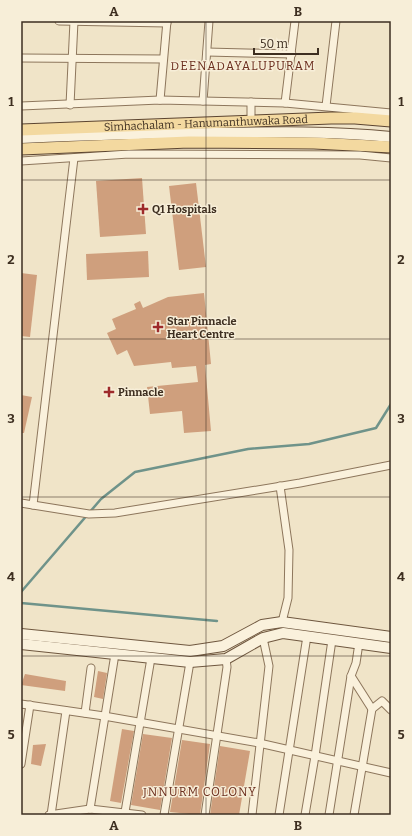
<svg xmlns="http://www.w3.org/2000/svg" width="412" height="836" viewBox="0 0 412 836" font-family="Bitter,serif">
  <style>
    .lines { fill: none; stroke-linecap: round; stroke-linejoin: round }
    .stream { stroke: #6f938a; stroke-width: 2.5 }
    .building { fill: #cf9f7d }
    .street-casing { stroke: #8d765c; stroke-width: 9 }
    .secondary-casing { stroke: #6f573f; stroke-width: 12 }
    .primary-casing { stroke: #5b4430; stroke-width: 13 }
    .street { stroke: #faf1dc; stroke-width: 7 }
    .secondary { stroke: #faf1dc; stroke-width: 10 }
    .primary { stroke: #f3d9a0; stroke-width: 11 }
    .grid { fill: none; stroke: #3d2e20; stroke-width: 1; stroke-opacity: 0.55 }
    .poi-dot { fill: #9e2a2b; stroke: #f7eed8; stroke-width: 1.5 }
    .labels { text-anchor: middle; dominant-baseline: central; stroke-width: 3; stroke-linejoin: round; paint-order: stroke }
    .street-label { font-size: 11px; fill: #3d2e20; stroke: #f7eed8 }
    .poi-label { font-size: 11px; font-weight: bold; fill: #3d2e20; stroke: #f7eed8; text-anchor: start }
    .neighbourhood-label { font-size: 12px; letter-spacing: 1px; fill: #6b2e1e; stroke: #f7eed8 }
    .neatline { fill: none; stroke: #3d2e20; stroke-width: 1.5 }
    .grid-label { font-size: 13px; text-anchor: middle; font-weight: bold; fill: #3d2e20 }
  </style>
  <rect width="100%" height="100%" fill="#f0e4c8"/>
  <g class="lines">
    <!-- stream -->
    <g class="stream">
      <polyline points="21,592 101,499 135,472 248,449 309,444 376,428 391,404"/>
      <polyline points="21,603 217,621"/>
    </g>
  </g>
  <!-- building -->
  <g class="building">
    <polygon points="142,178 146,234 100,237 96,181"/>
    <polygon points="196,183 206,267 179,270 169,186"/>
    <polygon points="148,251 149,277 87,280 86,254"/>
    <polygon points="21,273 37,275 30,337 21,336"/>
    <polygon points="204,293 211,364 205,365 211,431 184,433 182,411 150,414 147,387 198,382 196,366 172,368 171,362 134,366 127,350 117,355 107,333 116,329 112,319 136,309 134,304 140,301 143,308 168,297"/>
    <polygon points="21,395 32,397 24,433 21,433"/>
    <polygon points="98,671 107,673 103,699 94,697"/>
    <polygon points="25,674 66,681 65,691 21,685"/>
    <polygon points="122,729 134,731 121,803 110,801"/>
    <polygon points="143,734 172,738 160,810 131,805"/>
    <polygon points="182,740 210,744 200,815 170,812"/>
    <polygon points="46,744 41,766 31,764 33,745"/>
    <polygon points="220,746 250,751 239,815 210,815"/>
  </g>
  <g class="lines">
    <!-- street casing -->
    <g class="street-casing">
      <g id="street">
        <polyline points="59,21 167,23"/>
        <polyline points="207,52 292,54"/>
        <polyline points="21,58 163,59"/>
        <polyline points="160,100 167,21"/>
        <polyline points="203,101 209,21"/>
        <polyline points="285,103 295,21"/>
        <polyline points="70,105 74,21"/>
        <polyline points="21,106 160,100 285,103 391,113"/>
        <polyline points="326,106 336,21"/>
        <polyline points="251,122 251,102"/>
        <polyline points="21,161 129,154 360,155 391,158"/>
        <polyline points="280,486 289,550 288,598 282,622"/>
        <polyline points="21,503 33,505 74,158"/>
        <polyline points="33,505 89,514 115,513 300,483 391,465"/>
        <polyline points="351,676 372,709"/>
        <polyline points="21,704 104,716 259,743 391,773"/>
        <polyline points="85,713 91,668"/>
        <polyline points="21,764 30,705"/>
        <polyline points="90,809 115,654"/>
        <polyline points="125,812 151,658"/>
        <polyline points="49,815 90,809 142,815"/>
        <polyline points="51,815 66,711"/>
        <polyline points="164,815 190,662"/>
        <polyline points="205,815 227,667 226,659"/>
        <polyline points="252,815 269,666 263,638"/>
        <polyline points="279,815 307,636"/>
        <polyline points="305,815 315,756 332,640"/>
        <polyline points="329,815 351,676 356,663 359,643"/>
        <polyline points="354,815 372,709 382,701 391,710"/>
      </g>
    </g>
    <!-- secondary casing -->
    <g class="secondary-casing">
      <g id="secondary">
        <path d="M21 138C87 135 152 133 218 133 276 132 333 131 391 137"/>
        <polyline points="21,634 190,651 223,646 262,625 282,622 391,637"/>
        <polyline points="21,644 190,662 226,659 263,638 283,633 391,648"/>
      </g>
    </g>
    <!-- primary casing -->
    <g class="primary-casing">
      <g id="primary">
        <path id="s1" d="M21 130 331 118H355L391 121"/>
        <polyline points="21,149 189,142 314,143 391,147"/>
      </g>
    </g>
    <!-- street -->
    <use href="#street" class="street"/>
    <!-- secondary -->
    <use href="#secondary" class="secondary"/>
    <!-- primary -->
    <use href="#primary" class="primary"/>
  </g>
  <!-- grid -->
  <path class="grid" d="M206 21V815M21 180H391M21 339H391M21 497H391M21 656H391"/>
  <!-- markers -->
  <g class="poi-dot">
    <path d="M141 203h4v4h4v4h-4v4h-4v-4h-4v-4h4z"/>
    <path d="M156 321h4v4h4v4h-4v4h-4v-4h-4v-4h4z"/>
    <path d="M107 386h4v4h4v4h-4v4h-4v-4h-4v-4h4z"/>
  </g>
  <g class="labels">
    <!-- street labels -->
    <g class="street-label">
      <text stroke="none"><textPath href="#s1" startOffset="185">Simhachalam - Hanumanthuwaka Road</textPath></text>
    </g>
    <!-- poi labels -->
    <g class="poi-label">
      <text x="152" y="209">Q1 Hospitals</text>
      <text x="167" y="321">Star Pinnacle<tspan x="167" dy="13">Heart Centre</tspan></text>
      <text x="118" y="392">Pinnacle</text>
    </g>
    <!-- neighbourhood labels -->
    <g class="neighbourhood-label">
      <text x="243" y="66">DEENADAYALUPURAM</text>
      <text x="200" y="792">JNNURM COLONY</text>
    </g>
  </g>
  <!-- border -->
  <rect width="412" height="836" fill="none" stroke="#f7eed8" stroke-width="44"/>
  <!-- scale -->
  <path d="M254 48v6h64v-6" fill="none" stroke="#3d2e20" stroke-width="2"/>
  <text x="260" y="48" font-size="12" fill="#3d2e20" stroke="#f7eed8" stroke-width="3" paint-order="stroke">50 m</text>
  <rect x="22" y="22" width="368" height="792" class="neatline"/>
  <g class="grid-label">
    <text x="114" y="16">A</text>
    <text x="298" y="16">B</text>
    <text x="11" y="106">1</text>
    <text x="401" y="106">1</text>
    <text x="11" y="264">2</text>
    <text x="401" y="264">2</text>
    <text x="11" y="423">3</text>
    <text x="401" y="423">3</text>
    <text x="11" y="581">4</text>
    <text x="401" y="581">4</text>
    <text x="11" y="739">5</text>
    <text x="401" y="739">5</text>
    <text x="114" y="830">A</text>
    <text x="298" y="830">B</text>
  </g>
</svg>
